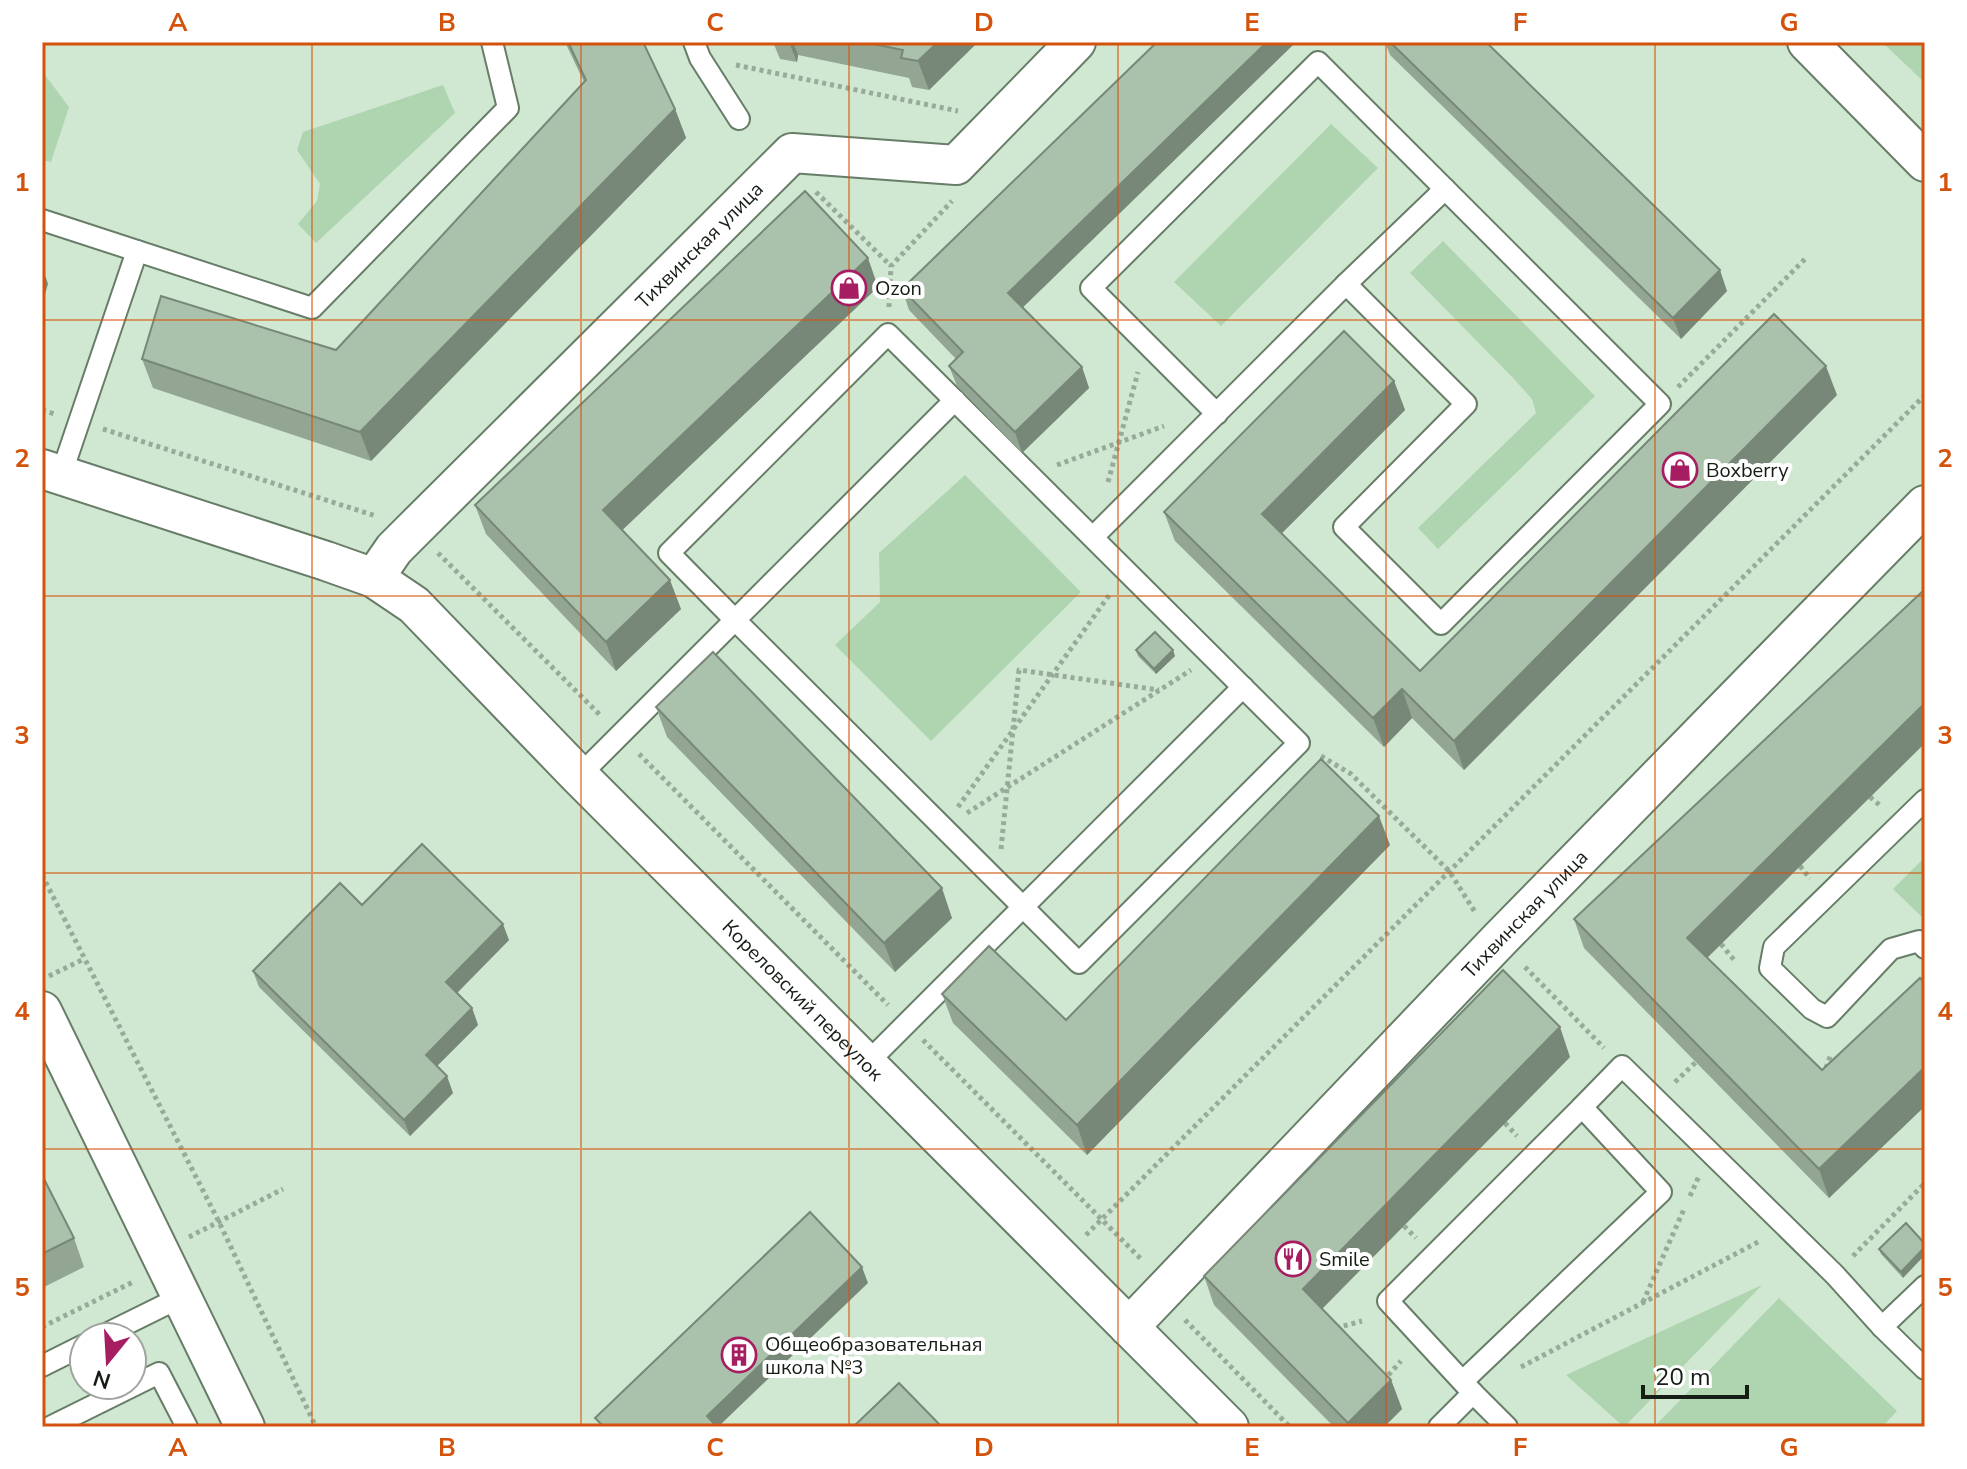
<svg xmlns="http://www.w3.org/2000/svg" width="1967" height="1469" viewBox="0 0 1967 1469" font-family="'Nunito Sans',sans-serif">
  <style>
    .green { fill: #aed5b0 }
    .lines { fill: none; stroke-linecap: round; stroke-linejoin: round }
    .service-casing { stroke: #677d68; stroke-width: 24 }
    .minor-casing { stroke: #677d68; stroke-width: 42 }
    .path { stroke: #98ab98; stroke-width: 5; stroke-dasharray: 4 4; stroke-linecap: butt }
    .service { stroke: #fff; stroke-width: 20 }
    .minor { stroke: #fff; stroke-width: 38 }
    .wall { fill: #92a693 }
    .shaded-wall { fill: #778778 }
    .building { fill: #aac1ab; stroke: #778778; stroke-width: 2 }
    .grid { fill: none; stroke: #d3530d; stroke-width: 2; stroke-opacity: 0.55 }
    .labels { text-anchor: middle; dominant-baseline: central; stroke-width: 8; stroke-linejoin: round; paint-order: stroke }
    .street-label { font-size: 20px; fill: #151d15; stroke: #fff }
    .poi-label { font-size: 20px; fill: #151d15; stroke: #fff; text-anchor: start }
    .neatline { fill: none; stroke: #d3530d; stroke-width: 3 }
    .grid-label { font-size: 26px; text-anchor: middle; font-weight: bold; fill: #d3530d }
  </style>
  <rect width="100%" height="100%" fill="#d0e8d1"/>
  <!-- green -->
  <g class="green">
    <polygon points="1882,42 1925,42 1925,83"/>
    <polygon points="45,75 69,107 51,162 42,160 42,76"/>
    <polygon points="443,85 455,113 316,243 298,224 317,201 320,184 297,150 303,132"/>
    <polygon points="1331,124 1378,168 1221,326 1174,282"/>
    <polygon points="1443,241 1595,396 1438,549 1418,528 1536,413 1532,399 1514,379 1410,273"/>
    <polygon points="965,475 1081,592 931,741 835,645 880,602 879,553"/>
    <polygon points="1925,857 1925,920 1893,889"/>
    <polygon points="1762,1285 1624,1427 1566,1375"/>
    <polygon points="1779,1298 1897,1411 1882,1427 1654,1427"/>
  </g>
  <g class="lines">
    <!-- service casing -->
    <g class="service-casing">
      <g id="service">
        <polyline points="694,42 700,58 739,119"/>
        <polyline points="42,220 312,308 508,108 492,42"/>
        <polyline points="1346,284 1445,189"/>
        <polyline points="955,400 735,620 1023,907 1243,687"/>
        <polyline points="61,475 137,251"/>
        <polyline points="1093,537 1346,284 1466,404 1344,527 1441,624 1660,404 1318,62 1091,288 1217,414"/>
        <polyline points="579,776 735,620 669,553 888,334 1299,743 1079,963 1023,907 866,1064"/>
        <polyline points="1925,800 1774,947 1770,968 1812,1009 1827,1017 1891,949 1919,941 1925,948"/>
        <polyline points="1582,1107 1622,1066 1835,1275 1882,1327"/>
        <polyline points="1925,1286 1882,1327 1925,1369"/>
        <polyline points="100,1337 181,1297"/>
        <polyline points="42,1366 84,1345"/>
        <polyline points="1463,1381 1661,1192 1582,1107 1388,1301 1473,1393"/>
        <polyline points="50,1427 159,1373 187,1427"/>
        <polyline points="1439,1427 1473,1393 1507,1427"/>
      </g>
    </g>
    <!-- minor casing -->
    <g class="minor-casing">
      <g id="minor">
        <polyline points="1807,42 1925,162"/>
        <path id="s1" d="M42 469 326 561 374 578 414 605 579 776 1229 1427"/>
        <path id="s2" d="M374 578 394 549 415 528 792 153 956 165 1076 42"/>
        <polyline points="42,1011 245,1427"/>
        <path id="s3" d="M1129 1327 1499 940 1925 505"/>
      </g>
    </g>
    <!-- path -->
    <g class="path">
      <polyline points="736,65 958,111"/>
      <polyline points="816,192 891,266"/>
      <polyline points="889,307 891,266 952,201"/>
      <polyline points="1678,387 1807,257"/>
      <polyline points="42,410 55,414"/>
      <polyline points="103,429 376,516"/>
      <polyline points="1057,465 1164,426"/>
      <polyline points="1108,482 1138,372"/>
      <polyline points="438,553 601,716"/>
      <polyline points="639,754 888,1005"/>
      <polyline points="1321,756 1351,774 1449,871 1475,912"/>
      <polyline points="1870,797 1882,807"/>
      <polyline points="958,807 1110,594"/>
      <polyline points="967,813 1191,670"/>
      <polyline points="1001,849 1019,670 1159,690"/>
      <polyline points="1800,866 1810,879"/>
      <polyline points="42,875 219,1222 316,1427"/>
      <polyline points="1721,944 1734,960"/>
      <polyline points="1525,967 1604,1048"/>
      <polyline points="49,976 84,959"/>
      <polyline points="923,1040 1142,1260"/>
      <polyline points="1826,1068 1831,1054"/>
      <polyline points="1675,1082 1696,1062"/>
      <polyline points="1505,1123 1517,1136"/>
      <polyline points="1690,1196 1699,1176"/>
      <polyline points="1404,1226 1416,1238"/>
      <polyline points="1086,1235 1925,395"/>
      <polyline points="189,1237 283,1189"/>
      <polyline points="1853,1256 1925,1183"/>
      <polyline points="1643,1302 1684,1209"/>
      <polyline points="1185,1320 1290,1427"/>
      <polyline points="42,1327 135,1281"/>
      <polyline points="1336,1328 1362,1321"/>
      <polyline points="1521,1367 1760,1241"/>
      <polyline points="1383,1381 1401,1361"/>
    </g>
    <!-- service -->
    <use href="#service" class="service"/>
    <!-- minor -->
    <use href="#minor" class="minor"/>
  </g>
  <!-- wall -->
  <g class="wall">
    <polygon points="565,42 643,42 675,109 686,138 371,461 153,388 142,359 336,350 584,82"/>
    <polygon points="773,42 978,42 929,90 912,87 909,78 798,55 797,62 780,59"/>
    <polygon points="1157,42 1296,42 1023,307 1082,367 1089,388 1022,453 957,386 949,366 956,359 909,310 902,289"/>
    <polygon points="1385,42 1486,42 1727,291 1681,339 1390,55"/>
    <polygon points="878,287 622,530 681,609 616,671 486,534 475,505"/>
    <polygon points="1394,381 1405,410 1281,534 1420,671 1837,395 1464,770 1412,718 1384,747 1175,541 1164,512"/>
    <polygon points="1925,589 1925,743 1707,957 1822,1070 1925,983 1925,1106 1829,1198 1584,948 1574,919"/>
    <polygon points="1136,650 1175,656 1156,674 1138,656"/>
    <polygon points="656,707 952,918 895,972 667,737"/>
    <polygon points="1390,845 1087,1155 953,1023 942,994 1066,1020"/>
    <polygon points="362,905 509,940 457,993 472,1008 478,1025 437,1066 453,1093 410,1136 259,987 253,971"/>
    <polygon points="1570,1057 1322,1309 1391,1380 1402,1409 1384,1427 1334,1427 1214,1305 1204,1276"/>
    <polygon points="42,1175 74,1238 84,1267 42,1288"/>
    <polygon points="1906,1223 1903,1278 1881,1254 1879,1249"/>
  </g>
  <!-- shaded-wall -->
  <g class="shaded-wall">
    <polygon points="789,42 793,42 798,55 797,62"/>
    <polygon points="938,42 978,42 929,90 918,61"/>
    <polygon points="1267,42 1296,42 1016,314 1008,293"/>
    <polygon points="675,109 686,138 371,461 360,432"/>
    <polygon points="868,258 878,287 613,539 603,510"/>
    <polygon points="42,266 48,284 42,303"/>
    <polygon points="1720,270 1727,291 1681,339 1673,318"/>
    <polygon points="1826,366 1837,395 1464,770 1454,741"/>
    <polygon points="1082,367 1089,388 1022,453 1015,432"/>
    <polygon points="1394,381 1405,410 1272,543 1262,514"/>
    <polygon points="670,580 681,609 616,671 606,642"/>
    <polygon points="1173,650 1175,656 1156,674 1154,669"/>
    <polygon points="1402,689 1412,718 1384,747 1373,718"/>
    <polygon points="1925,703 1925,743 1698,967 1687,938"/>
    <polygon points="1379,816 1390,845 1087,1155 1077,1125"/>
    <polygon points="942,888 952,918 895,972 884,943"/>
    <polygon points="503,924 509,940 452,998 446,982"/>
    <polygon points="472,1008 478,1025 432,1071 426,1055"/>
    <polygon points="1560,1027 1570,1057 1313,1318 1303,1289"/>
    <polygon points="1925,1067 1925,1106 1829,1198 1819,1169"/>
    <polygon points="447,1076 453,1093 410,1136 404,1120"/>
    <polygon points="1925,1247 1925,1255 1903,1278 1901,1272"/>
    <polygon points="862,1267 868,1283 718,1427 711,1427 707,1416"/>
    <polygon points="1391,1380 1402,1409 1384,1427 1350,1427 1348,1423"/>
  </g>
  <!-- building -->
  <g class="building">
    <polygon points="568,42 643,42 675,109 360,432 142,359 161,296 336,350 586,80"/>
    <polygon points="863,42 938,42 918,61 901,58 903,50"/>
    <polygon points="1157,42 1267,42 1008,293 1082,367 1015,432 949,366 963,352 902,289"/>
    <polygon points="1390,42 1486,42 1720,270 1673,318"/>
    <polygon points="805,191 868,258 603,510 670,580 606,642 475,505"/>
    <polygon points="1774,314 1826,366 1454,741 1402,689 1373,718 1164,512 1344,331 1394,381 1262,514 1420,671"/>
    <polygon points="1925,589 1925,703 1687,938 1822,1070 1920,978 1925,983 1925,1067 1819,1169 1574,919"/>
    <polygon points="1155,632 1173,650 1154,669 1136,650"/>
    <polygon points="713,652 942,888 884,943 656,707"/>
    <polygon points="1321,759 1379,816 1077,1125 942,994 989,946 1066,1020"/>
    <polygon points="422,844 503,924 446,982 472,1008 426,1055 447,1076 404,1120 253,971 340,883 362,905"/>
    <polygon points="1503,970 1560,1027 1303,1289 1391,1380 1348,1423 1204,1276"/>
    <polygon points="42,1175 74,1238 42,1254"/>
    <polygon points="810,1212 862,1267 707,1416 717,1427 604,1427 595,1418"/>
    <polygon points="1906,1223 1925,1244 1925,1247 1901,1272 1879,1249"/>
    <polygon points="899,1383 942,1427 853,1427"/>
  </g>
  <!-- grid -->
  <path class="grid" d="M312 42V1427M581 42V1427M849 42V1427M1118 42V1427M1386 42V1427M1655 42V1427M42 320H1925M42 596H1925M42 873H1925M42 1149H1925"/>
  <!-- icons -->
  <defs>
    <g id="shop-ring" transform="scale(1.8)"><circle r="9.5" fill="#fff" stroke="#a71d62" stroke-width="1.5"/><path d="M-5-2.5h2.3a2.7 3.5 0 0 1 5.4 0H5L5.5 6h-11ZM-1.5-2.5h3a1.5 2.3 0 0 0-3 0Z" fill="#a71d62"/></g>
    <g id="restaurant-ring" transform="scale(1.8)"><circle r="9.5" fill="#fff" stroke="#a71d62" stroke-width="1.5"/><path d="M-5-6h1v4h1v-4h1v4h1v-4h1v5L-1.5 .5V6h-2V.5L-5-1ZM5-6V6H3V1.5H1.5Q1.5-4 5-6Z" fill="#a71d62"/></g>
    <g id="building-ring" transform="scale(1.8)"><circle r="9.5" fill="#fff" stroke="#a71d62" stroke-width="1.5"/><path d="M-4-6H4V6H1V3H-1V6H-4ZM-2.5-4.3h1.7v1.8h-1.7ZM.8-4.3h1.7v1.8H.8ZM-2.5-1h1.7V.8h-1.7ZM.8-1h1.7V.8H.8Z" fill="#a71d62"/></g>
  </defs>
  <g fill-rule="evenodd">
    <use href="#shop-ring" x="849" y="288"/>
    <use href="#shop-ring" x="1680" y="470"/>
    <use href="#restaurant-ring" x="1293" y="1259"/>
    <use href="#building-ring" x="739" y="1355"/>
  </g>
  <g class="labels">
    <!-- street labels -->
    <g class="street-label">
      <text stroke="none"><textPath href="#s2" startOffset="466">Тихвинская улица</textPath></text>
      <text stroke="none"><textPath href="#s3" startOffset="572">Тихвинская улица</textPath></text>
      <text stroke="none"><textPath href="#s1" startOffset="952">Кореловский переулок</textPath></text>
    </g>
    <!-- poi labels -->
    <g class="poi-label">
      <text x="875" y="288">Ozon</text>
      <text x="1706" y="470">Boxberry</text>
      <text x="1319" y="1259">Smile</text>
      <text x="765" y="1344">Общеобразовательная<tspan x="765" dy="23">школа №3</tspan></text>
    </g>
  </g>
  <!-- border -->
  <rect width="1967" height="1469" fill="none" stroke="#ffffff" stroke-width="88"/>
  <!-- north arrow -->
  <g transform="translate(108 1361) rotate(198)"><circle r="38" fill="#ffffff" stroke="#a1a5a1" stroke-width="2"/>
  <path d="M0-6L14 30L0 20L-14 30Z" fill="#a71d62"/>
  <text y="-12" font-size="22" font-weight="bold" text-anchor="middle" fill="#151d15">N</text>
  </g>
  <!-- scale -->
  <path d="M1643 1385v12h104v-12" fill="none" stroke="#151d15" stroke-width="4"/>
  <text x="1655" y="1385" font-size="24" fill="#151d15" stroke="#ffffff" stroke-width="6" paint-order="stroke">20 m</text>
  <rect x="44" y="44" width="1879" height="1381" class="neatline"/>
  <g class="grid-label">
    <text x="178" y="31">A</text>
    <text x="447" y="31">B</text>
    <text x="715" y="31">C</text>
    <text x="984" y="31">D</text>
    <text x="1252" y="31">E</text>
    <text x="1520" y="31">F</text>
    <text x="1789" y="31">G</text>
    <text x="22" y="191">1</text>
    <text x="1945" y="191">1</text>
    <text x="22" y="467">2</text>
    <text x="1945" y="467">2</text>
    <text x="22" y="744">3</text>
    <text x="1945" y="744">3</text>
    <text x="22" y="1020">4</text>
    <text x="1945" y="1020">4</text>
    <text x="22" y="1296">5</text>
    <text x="1945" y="1296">5</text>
    <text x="178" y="1456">A</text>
    <text x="447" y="1456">B</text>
    <text x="715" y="1456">C</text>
    <text x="984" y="1456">D</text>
    <text x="1252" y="1456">E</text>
    <text x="1520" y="1456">F</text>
    <text x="1789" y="1456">G</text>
  </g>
</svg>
